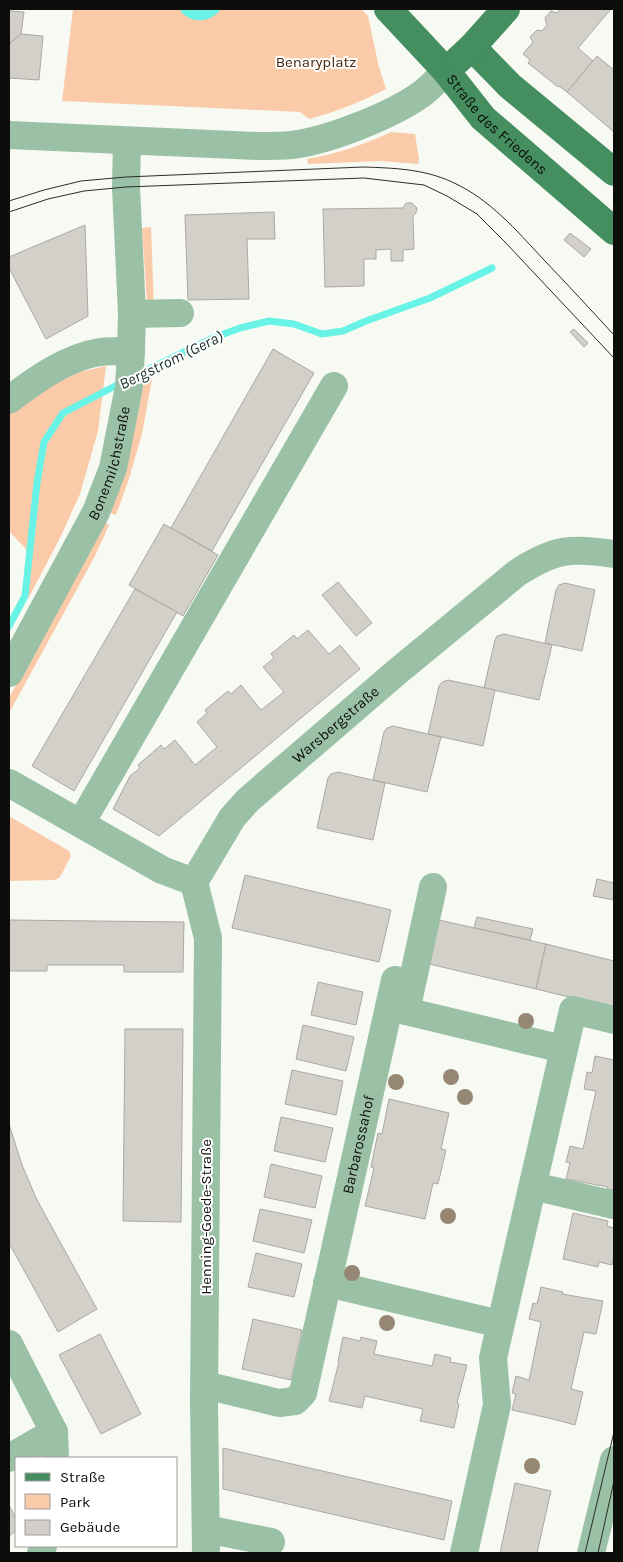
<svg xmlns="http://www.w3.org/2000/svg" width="623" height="1562" viewBox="0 0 623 1562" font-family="Karla,sans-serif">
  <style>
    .green { fill: #fbcba9 }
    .water { fill: #69f3e6 }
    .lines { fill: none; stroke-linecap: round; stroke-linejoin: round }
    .stream { stroke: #69f3e6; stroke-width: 7 }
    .building { fill: #d3d0ca; stroke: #aba8a2 }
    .minor { stroke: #9ac0a6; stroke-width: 28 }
    .major { stroke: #448e60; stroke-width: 28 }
    .tram { stroke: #2c2c29; stroke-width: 1 }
    .tree { fill: #968674 }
    .labels { text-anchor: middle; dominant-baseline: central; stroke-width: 4; stroke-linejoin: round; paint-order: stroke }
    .park-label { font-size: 15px; fill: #46270c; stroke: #fff }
    .street-label { font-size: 15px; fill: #0d0d0b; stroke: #fff }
    .water-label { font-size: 16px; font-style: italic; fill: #172f2c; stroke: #fff }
  </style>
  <rect width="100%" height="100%" fill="#f7faf3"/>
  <!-- green -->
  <g class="green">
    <path d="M73 9H361L368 16 379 67 386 89C361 102 336 112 309 119L300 112 62 101Z"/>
    <path d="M391 132 415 134 419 159 418 164 381 161 308 164 307 159C339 153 361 146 391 132Z"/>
    <polygon points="151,227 154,307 147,303 142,228"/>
    <polygon points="106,366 98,431 80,494 60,538 28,599 26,549 9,531 9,411 39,390 80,372"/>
    <path d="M152 379 142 434 128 482 116 515 108 512C126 469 135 428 144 383Z"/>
    <polygon points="102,521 109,525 94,558 9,713 9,698 87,554"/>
    <polygon points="9,816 69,851 71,856 60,877 55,880 9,881"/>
  </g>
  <!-- water -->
  <path class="water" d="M179 9H221C210 24 189 24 179 9Z"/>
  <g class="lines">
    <!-- stream -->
    <g class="stream">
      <polyline points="137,375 213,338 240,328 269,321 294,324 322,334 343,331 366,321 430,298 492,268"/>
      <polyline points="9,626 25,596 37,483 44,442 63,413 123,382"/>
    </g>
  </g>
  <!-- building -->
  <g class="building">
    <polygon points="561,9 611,9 578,48 593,61 567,92 559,86 558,87 528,63 530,60 523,54 533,42 530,37 537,30 542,31 547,25 545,18 551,11 557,13"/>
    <polygon points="9,11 24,12 21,34 9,44"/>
    <polygon points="21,34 43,36 39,80 9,78 9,44"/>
    <polygon points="597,56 614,70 614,132 567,92"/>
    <polygon points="406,203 412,203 417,208 416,213 413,216 414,249 403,250 403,261 391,261 391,249 376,250 376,259 364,259 364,286 325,287 323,209 403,208"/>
    <polygon points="274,212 275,239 247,239 249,299 188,300 185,215"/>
    <polygon points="85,225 88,316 46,339 9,268 9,257"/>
    <polygon points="570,233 591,249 584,257 564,240"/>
    <polygon points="574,329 588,343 584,347 570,332"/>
    <polygon points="273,349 314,373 212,551 171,528"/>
    <polygon points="164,524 218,555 183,616 129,585"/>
    <polygon points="338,582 372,623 356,636 322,595"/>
    <polygon points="565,583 595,590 582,651 545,643 556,590 559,585"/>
    <polygon points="135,589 177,612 74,791 32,766"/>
    <polygon points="308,630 329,654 340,645 360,669 159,836 113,809 130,776 140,768 138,765 161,745 164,749 175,740 195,765 217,747 197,722 207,713 205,710 228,691 231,694 241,685 261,710 284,692 263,667 274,658 271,654 294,635 297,639"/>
    <polygon points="504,634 552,645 539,700 484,688 495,640 497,636"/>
    <polygon points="448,680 495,690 483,746 428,734 439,686 442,682"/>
    <polygon points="393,726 441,737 427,792 373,780 384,732 387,728"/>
    <polygon points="338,772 385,783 373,840 317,828 328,778 331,774"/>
    <polygon points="245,875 391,910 379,962 232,928"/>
    <polygon points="597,879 614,883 614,900 593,896"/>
    <polygon points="477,917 533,929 530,940 474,928"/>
    <polygon points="9,920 184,922 183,972 124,972 124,965 47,965 47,971 9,971"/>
    <polygon points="439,920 546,944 536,989 429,964"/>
    <polygon points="546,944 614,961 614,1008 536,989"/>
    <polygon points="318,982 363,992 356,1025 311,1015"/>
    <polygon points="303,1025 354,1037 346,1071 296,1059"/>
    <polygon points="125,1029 183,1029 181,1222 123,1221"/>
    <polygon points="595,1056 614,1060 614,1190 607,1189 608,1187 566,1179 570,1163 566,1162 570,1146 583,1149 596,1091 584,1089 587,1072 592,1073"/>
    <polygon points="292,1070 343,1081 336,1115 285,1104"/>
    <polygon points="389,1099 449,1113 441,1149 446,1150 438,1184 433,1183 425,1219 365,1206 374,1168 371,1167 378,1133 382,1134"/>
    <polygon points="281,1117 333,1128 325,1162 274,1151"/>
    <polygon points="9,1124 22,1165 37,1200 97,1309 58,1332 9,1243"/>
    <polygon points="271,1164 322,1176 315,1208 264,1197"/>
    <polygon points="260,1209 312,1220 304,1253 253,1241"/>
    <polygon points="573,1213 608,1221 607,1226 614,1228 614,1253 612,1265 599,1262 598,1267 563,1259"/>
    <polygon points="256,1253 302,1264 294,1297 248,1287"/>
    <polygon points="541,1287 563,1292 562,1294 603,1301 596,1334 584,1332 571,1389 583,1392 575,1425 553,1419 512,1410 516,1394 512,1393 516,1376 529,1380 541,1322 529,1319 533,1303 537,1304"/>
    <polygon points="253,1319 302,1330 291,1380 242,1369"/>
    <polygon points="100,1334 141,1414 101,1434 59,1355"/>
    <polygon points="343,1337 360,1341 361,1337 377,1341 374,1354 432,1366 435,1354 451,1358 450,1362 467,1365 457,1403 459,1404 454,1428 420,1421 423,1409 365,1396 362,1408 329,1401 339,1362 338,1361"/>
    <polygon points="223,1448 452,1501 444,1540 223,1489"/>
    <polygon points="515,1483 551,1491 537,1553 500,1553"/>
    <polygon points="9,1505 16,1519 16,1531 9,1536"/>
  </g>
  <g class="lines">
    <!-- minor -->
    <g class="minor">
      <path d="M9 135 258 146C269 146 281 146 292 145 330 140 393 115 423 93 431 87 438 79 446 71"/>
      <polyline points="132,314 180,313"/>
      <path d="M9 400C35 380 67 357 100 352 110 351 121 351 131 351"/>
      <path id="s1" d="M9 673 96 512 113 468 129 387 131 351 132 314 126 187 127 141"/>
      <polyline points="9,783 162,870 194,882"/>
      <polyline points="81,823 334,386"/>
      <polyline points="194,882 208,938 204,1401 206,1553"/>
      <path id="s2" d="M194 882 232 818 248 800 398 671 517 573C554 549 571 547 614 554"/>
      <polyline points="389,1007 563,1049"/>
      <polyline points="406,1011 433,887"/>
      <polyline points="533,1186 614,1205"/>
      <polyline points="327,1283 500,1324"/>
      <polyline points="9,1344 54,1432 55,1458"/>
      <path id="s3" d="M205 1385 279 1403 295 1401 303 1393 395 980"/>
      <polyline points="9,1458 54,1432"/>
      <polyline points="206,1529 271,1542"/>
      <polyline points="41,1553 43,1546"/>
      <polyline points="464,1553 497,1405 493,1358 573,1010 614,1020"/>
      <polyline points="591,1553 614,1460"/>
    </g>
    <!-- major -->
    <g class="major">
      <path id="s4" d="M388 9 446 71 483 118 614 231"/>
      <polyline points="472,47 510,86 614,172"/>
      <polyline points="458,60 472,47 506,9"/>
    </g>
    <!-- tram -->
    <g class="tram">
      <path d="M9 201 44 190 81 181 126 177 363 167C394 168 424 169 452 182 490 199 516 230 544 260 568 285 591 310 614 335"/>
      <polyline points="9,212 48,199 84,191 126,187 364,178 424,185 447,196 477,214 504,241 614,358"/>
      <polyline points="585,1553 614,1432"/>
      <polyline points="598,1553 614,1481"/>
    </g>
  </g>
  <!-- trees -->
  <g class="tree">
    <circle cx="526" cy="1021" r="8"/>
    <circle cx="451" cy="1077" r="8"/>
    <circle cx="396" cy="1082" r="8"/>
    <circle cx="465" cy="1097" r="8"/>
    <circle cx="448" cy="1216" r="8"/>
    <circle cx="352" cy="1273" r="8"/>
    <circle cx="387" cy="1323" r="8"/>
    <circle cx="532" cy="1466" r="8"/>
  </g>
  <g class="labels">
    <!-- park labels -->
    <g class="park-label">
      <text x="316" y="62">Benaryplatz</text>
    </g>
    <!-- street labels -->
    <g class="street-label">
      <text stroke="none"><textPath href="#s4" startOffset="159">Straße des Friedens</textPath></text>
      <text stroke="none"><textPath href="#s1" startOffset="234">Bonemilchstraße</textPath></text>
      <text stroke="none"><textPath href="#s2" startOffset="214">Warsbergstraße</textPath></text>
      <text stroke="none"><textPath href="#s3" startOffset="358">Barbarossahof</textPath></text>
      <text transform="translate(206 1217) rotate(-90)">Henning-Goede-Straße</text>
    </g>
    <!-- water labels -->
    <g class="water-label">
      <text transform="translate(171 360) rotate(-26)">Bergstrom (Gera)</text>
    </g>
  </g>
  <!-- border -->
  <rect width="623" height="1562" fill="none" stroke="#0d0d0b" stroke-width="20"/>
  <!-- legend -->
  <rect x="15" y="1457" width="162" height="90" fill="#ffffff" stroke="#9e9e9d"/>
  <rect x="25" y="1473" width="25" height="8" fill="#448e60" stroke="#9e9e9d"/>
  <text x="60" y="1482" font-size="15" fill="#0d0d0b">Straße</text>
  <rect x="25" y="1494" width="25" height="15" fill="#fbcba9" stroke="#9e9e9d"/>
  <text x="60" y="1507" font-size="15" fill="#0d0d0b">Park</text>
  <rect x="25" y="1520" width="25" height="15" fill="#d3d0ca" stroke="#9e9e9d"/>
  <text x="60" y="1532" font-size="15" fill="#0d0d0b">Gebäude</text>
</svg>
